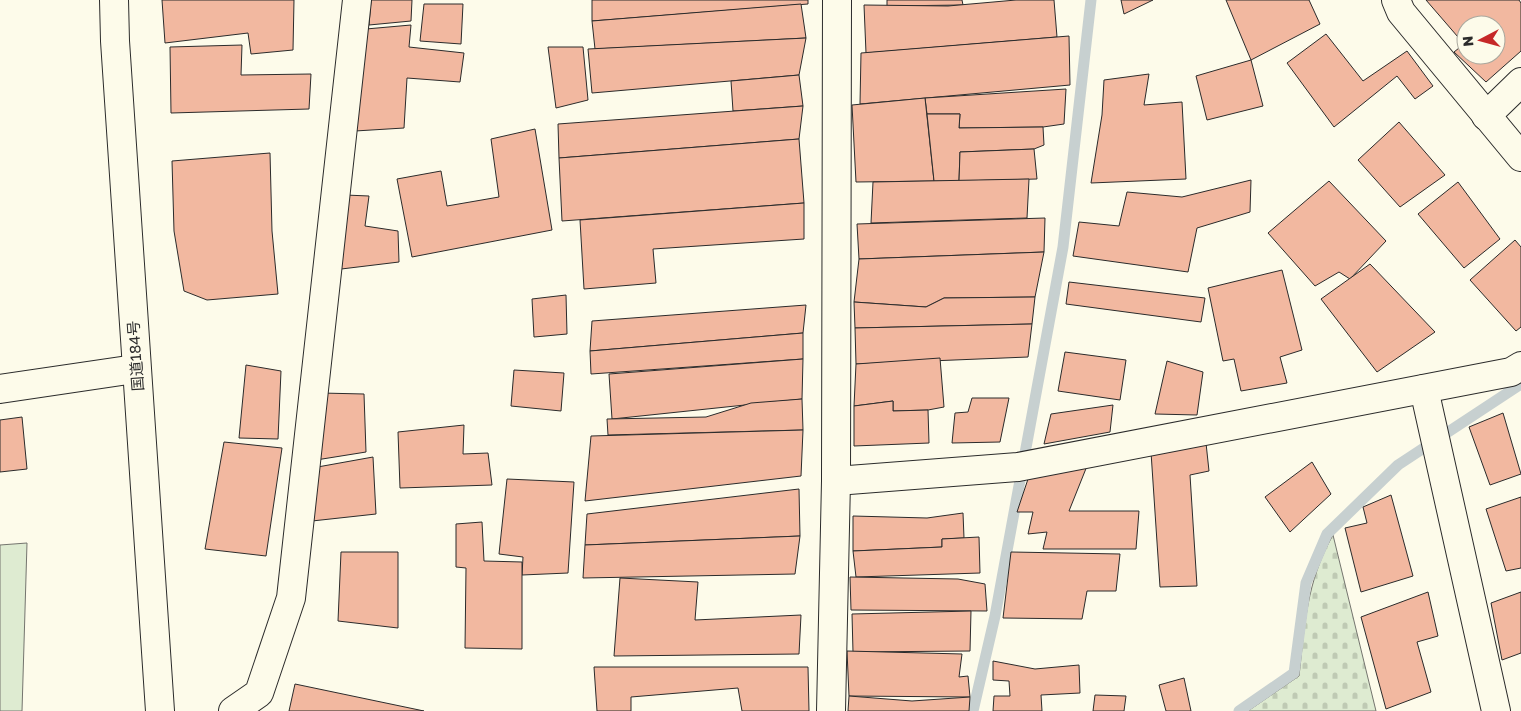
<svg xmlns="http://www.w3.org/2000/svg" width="1521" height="711" viewBox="0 0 1521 711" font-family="'Golos Text','Noto Sans JP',sans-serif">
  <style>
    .cemetery { fill: url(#cemetery-stones); stroke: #74746e }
    .pitch { fill: #deebd1; stroke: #74746e }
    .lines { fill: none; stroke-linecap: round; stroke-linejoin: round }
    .stream { stroke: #c7d0d0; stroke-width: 11 }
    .building { fill: #f2b8a0; stroke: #2b2b2b; fill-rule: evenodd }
    .street-casing { stroke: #2b2b2b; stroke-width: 30 }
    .highway-casing { stroke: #2b2b2b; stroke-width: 30 }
    .street { stroke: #fdfbea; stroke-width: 28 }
    .highway { stroke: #fdfbea; stroke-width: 28 }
    .labels { text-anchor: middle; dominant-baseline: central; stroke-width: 4; stroke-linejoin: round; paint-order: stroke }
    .street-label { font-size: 15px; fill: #2b2b2b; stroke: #fdfbea }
  </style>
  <defs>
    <pattern id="cemetery-stones" width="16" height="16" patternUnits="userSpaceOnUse" patternTransform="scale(1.25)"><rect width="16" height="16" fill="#deebd1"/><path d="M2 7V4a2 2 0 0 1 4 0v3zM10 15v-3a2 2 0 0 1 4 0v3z" fill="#bfcab4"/></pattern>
  </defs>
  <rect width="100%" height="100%" fill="#fdfbea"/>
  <!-- cemetery -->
  <path class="cemetery" d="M1333 535 1376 711H1248L1299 676C1305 624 1306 583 1333 535Z"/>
  <!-- pitch -->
  <polygon class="pitch" points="27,543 22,711 0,711 0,545"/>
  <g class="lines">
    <!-- stream -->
    <g class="stream">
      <polyline points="973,711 995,616 1063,247 1091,0"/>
      <polyline points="1239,711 1294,673 1306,583 1327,534 1398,465 1521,384"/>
    </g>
  </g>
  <!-- building -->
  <g class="building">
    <polygon points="162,0 294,0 293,50 251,54 248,33 165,43"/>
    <polygon points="371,0 412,0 411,21 369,25"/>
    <polygon points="592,0 808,0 808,4 592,21"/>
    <polygon points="887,0 962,0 963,5 887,6"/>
    <polygon points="1016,0 1054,0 1057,37 866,53 864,5 948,6"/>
    <polygon points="1121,0 1153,0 1124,14"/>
    <polygon points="1226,0 1309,0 1320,24 1251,60"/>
    <path d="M1426 0H1519L1521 3V51L1486 82 1454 52 1464 44ZM1466 25H1496V55H1466Z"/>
    <polygon points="424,4 463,4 461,44 420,41"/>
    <polygon points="801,4 806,38 595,49 592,21"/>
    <polygon points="411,25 409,47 464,53 460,82 407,78 404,128 355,131 366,29"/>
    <polygon points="1326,34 1363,81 1407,51 1433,86 1415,99 1397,76 1334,127 1287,63"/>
    <polygon points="1069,36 1070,85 860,104 861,53"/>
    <polygon points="806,38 799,75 592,93 588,49"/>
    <polygon points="242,45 241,75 311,74 309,109 171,113 170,47"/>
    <polygon points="548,47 583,47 588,100 556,108"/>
    <polygon points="1251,60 1263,106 1207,120 1196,76"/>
    <polygon points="1149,74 1144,105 1182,102 1186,179 1091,183 1102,115 1104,80"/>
    <polygon points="799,75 803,106 733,111 731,81"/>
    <polygon points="1066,89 1064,124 1043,127 959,128 960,114 927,114 925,98"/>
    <polygon points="925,98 934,181 856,182 852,105"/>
    <polygon points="803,106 799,139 559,158 558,124"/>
    <polygon points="927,114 960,114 959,128 1043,127 1044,145 1034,149 960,152 959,181 934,181"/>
    <polygon points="1399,122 1445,175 1400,207 1358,160"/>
    <polygon points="535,129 552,230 412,257 397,179 441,171 447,206 499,197 491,139"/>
    <polygon points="799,139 804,203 562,221 559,158"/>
    <polygon points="1034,149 1037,179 959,181 960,152"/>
    <polygon points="270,153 272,231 278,294 207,300 184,291 174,231 172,161"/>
    <polygon points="1029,179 1027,218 871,223 873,182"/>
    <polygon points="1251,180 1250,212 1197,228 1188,272 1073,256 1079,222 1119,226 1127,192 1182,197"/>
    <polygon points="1329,181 1386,241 1350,279 1339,272 1315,286 1268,233"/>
    <polygon points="1458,182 1500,239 1464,268 1418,214"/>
    <polygon points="345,195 369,196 365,226 398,231 399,262 333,270"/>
    <polygon points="804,203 804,239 653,249 656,283 584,289 580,220"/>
    <polygon points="1045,218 1044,252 859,259 857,224"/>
    <polygon points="1515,240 1521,247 1521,327 1516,331 1470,280"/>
    <polygon points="1044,252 1035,297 944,298 926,307 854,302 859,259"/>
    <polygon points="1370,264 1435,332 1377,372 1321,299"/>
    <polygon points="1282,270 1302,350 1280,357 1287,383 1241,391 1234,359 1223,361 1208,288"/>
    <polygon points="1069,282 1205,298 1201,322 1066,304"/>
    <polygon points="566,295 567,334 534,337 532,299"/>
    <polygon points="1035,297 1032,324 855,328 854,302 926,307 944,298"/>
    <polygon points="806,305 803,333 590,351 592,321"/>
    <polygon points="1032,324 1028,357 856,364 855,328"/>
    <polygon points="803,333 803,359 591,374 590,351"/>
    <polygon points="1065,352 1126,360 1120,400 1058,391"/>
    <polygon points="940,358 944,407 928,410 893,411 893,401 854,406 856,364"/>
    <polygon points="803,359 802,399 612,419 609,374"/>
    <polygon points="1167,361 1203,372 1197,415 1155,414"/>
    <polygon points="246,365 281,371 278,439 239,438"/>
    <polygon points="514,370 564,373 561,411 511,406"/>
    <polygon points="321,393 364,394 366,452 316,460"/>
    <polygon points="972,398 1009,398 1000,442 952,443 955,413 968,412"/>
    <polygon points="802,399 803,430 608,435 607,419 706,417 751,403"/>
    <polygon points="893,401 893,411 928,410 929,443 854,446 854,406"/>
    <polygon points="1113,405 1110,432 1044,444 1051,414"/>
    <polygon points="1503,413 1521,474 1490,485 1469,427"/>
    <polygon points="22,417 27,469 0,472 0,420"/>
    <polygon points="464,425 463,454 488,453 492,485 400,488 398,432"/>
    <polygon points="803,430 801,476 585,501 591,436"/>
    <polygon points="224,442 282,448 266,556 205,549"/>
    <polygon points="1206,443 1209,471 1190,475 1197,586 1160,587 1151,452"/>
    <polygon points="373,457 376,514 312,521 312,468"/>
    <polygon points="1312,462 1331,494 1290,532 1265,497"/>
    <polygon points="1087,466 1069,511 1139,511 1136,549 1043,549 1047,532 1028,534 1033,512 1017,512 1030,473"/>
    <polygon points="507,479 574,482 568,573 522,575 523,557 499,554"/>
    <polygon points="799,489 800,536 585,545 587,514"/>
    <polygon points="1391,495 1413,576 1361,592 1345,528 1367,523 1363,507"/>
    <polygon points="1521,497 1521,568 1506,571 1486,509"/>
    <polygon points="963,513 964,538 942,539 942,547 853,551 853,516 927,518"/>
    <polygon points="482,522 484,561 522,562 522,649 465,648 466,568 456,567 456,524"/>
    <polygon points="800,536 795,574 583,578 585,545"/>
    <polygon points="979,537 980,573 856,577 853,551 942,547 942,539"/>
    <polygon points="341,552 398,552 398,628 338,621"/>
    <polygon points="1011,552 1120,554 1116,591 1087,591 1082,619 1003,618"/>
    <polygon points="850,577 958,579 985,584 987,611 851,610"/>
    <polygon points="620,578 698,582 695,620 801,615 799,654 614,656"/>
    <polygon points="1428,592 1438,636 1417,642 1431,692 1386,709 1361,617"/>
    <polygon points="1521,592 1521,653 1502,660 1491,603"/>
    <polygon points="971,611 970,651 853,652 852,614"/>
    <polygon points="847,651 962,654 959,677 968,676 970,697 849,696"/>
    <polygon points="993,661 1035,669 1079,665 1080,693 1041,695 1042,711 993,711 994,696 1010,696 1009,681 993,680"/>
    <polygon points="594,667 808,667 809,711 742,711 738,688 631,697 631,711 597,711"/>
    <polygon points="1184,678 1191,711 1166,711 1159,685"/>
    <polygon points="295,684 424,711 289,711"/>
    <polygon points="1095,695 1126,696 1124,711 1093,711"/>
    <polygon points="849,696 912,701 970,697 969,711 848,711"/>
  </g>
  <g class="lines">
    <!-- street casing -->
    <g class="street-casing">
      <g id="street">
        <polyline points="1396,0 1401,12 1521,157"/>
        <polyline points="1486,116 1521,82"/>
        <polyline points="0,389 135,369"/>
        <polyline points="1424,389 1496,711"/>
        <polyline points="836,481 1018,467 1511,372 1521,366"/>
        <polyline points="233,711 259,693 291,598 357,0"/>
        <polyline points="831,711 836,481 837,0"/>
      </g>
    </g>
    <!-- highway casing -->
    <g class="highway-casing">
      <polyline id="highway" points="114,0 115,41 160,711"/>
    </g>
    <!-- street -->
    <use href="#street" class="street"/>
    <!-- highway -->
    <use href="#highway" class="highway"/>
  </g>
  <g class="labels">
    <!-- street labels -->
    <g class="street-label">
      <text transform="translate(135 356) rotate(-94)">国道184号</text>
    </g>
  </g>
  <!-- north arrow -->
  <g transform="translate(1481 40) rotate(264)"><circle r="24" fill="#fdfbea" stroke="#a9a89e"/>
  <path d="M0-4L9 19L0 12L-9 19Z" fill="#c62828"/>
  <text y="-8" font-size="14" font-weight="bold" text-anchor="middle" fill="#2b2b2b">N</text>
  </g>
</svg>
